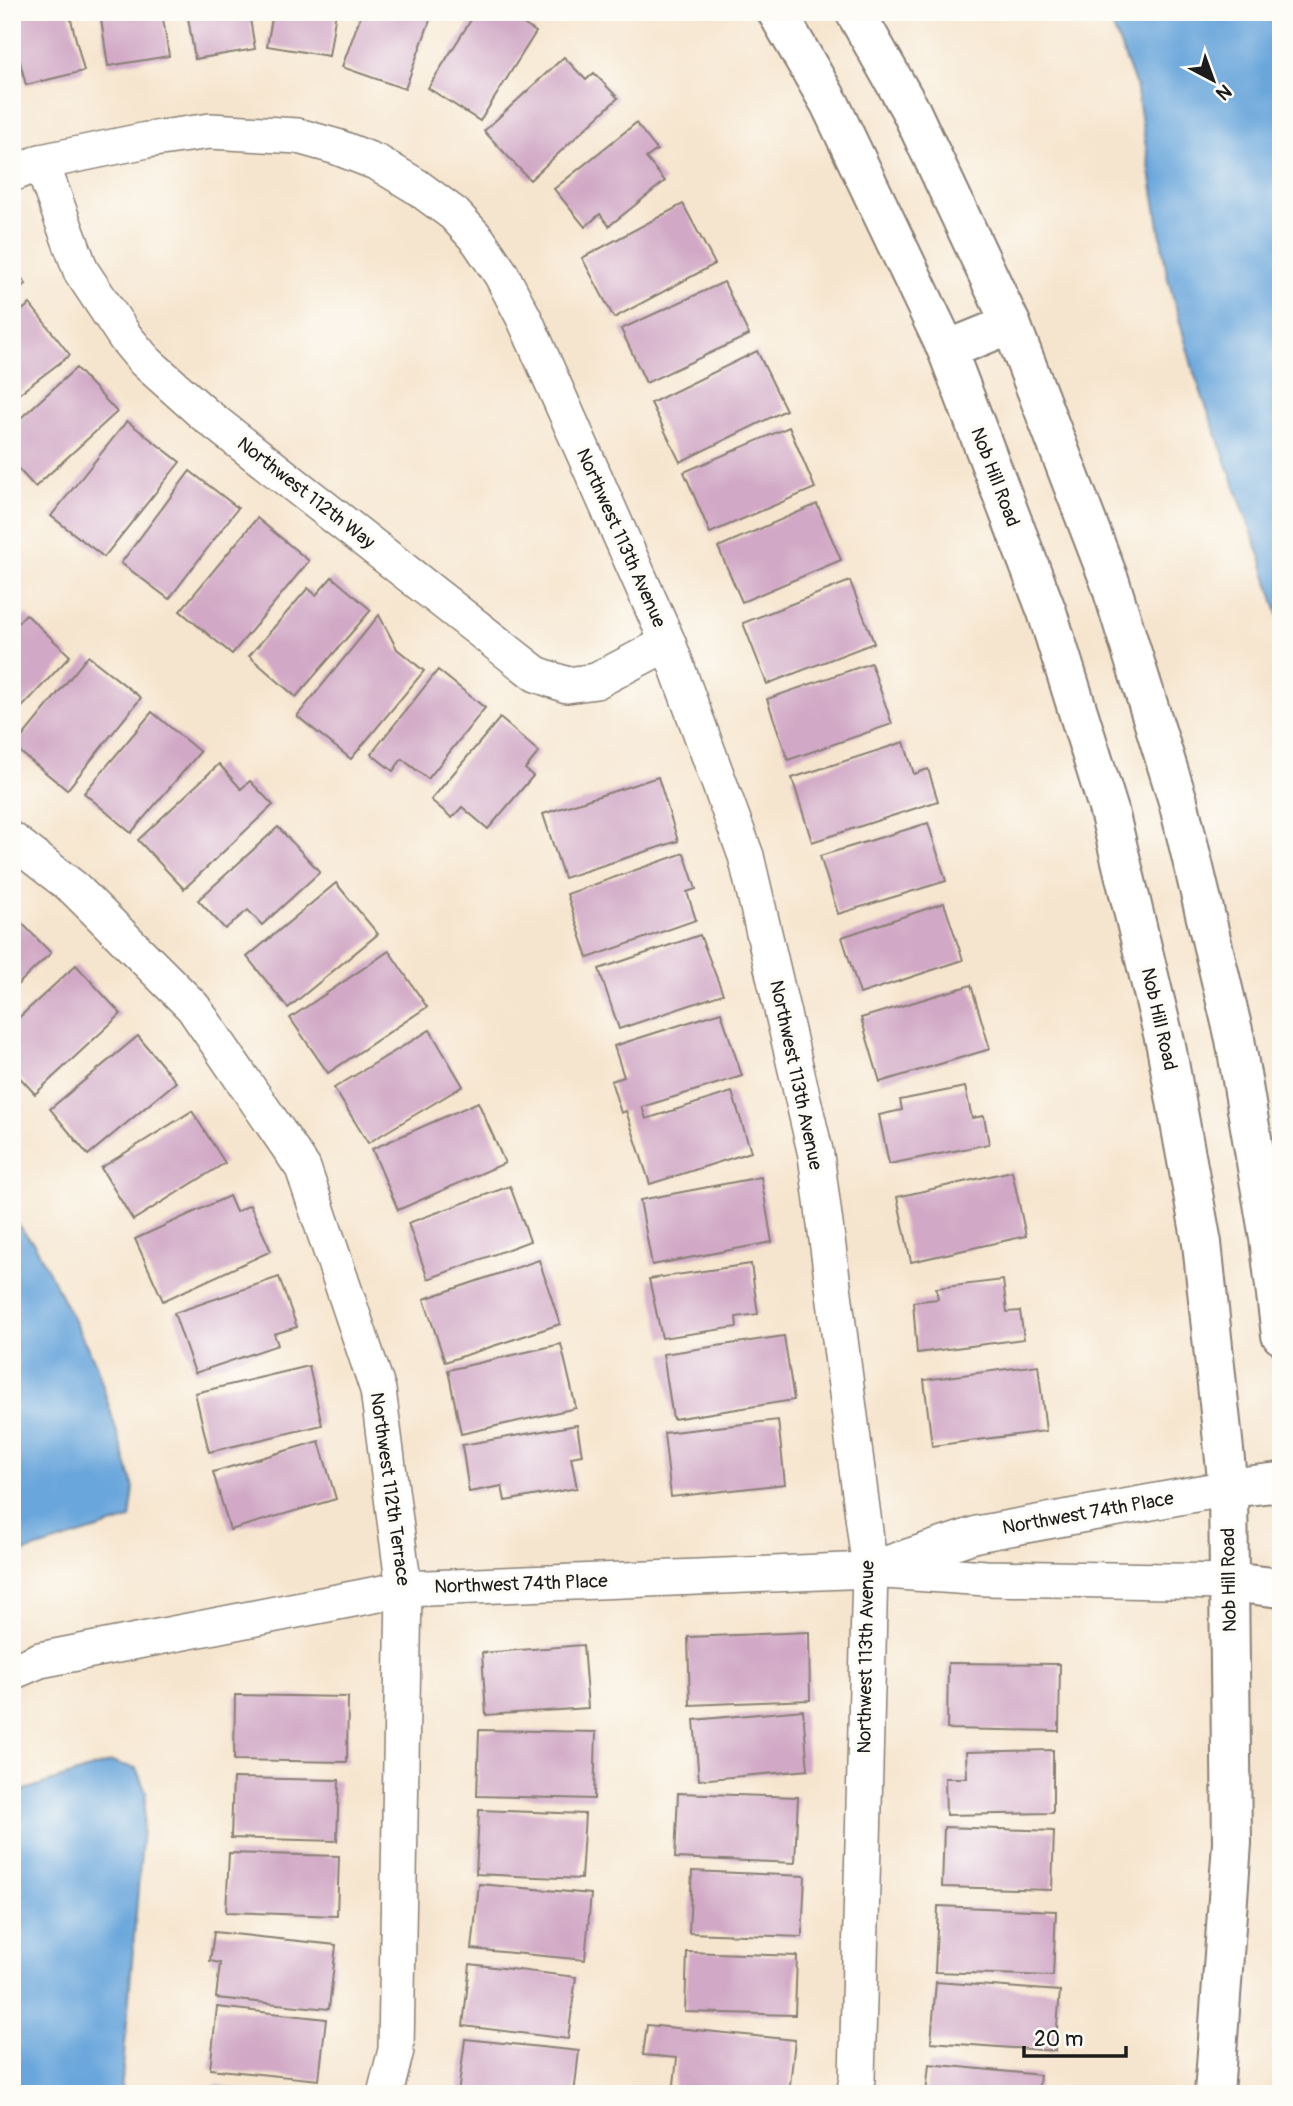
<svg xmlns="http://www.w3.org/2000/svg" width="1293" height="2106" viewBox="0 0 1293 2106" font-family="Pangolin,sans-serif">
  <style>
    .water { fill: #69a6db; stroke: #42617c; stroke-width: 2 }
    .building { fill: #d1a9c6 }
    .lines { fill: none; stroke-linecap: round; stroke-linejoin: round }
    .street-casing { stroke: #898075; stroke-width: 38 }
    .secondary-casing { stroke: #898075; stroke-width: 42 }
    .street { stroke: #fff; stroke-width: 35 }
    .secondary { stroke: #fff; stroke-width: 38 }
    .labels { text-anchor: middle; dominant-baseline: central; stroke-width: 7; stroke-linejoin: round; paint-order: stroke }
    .street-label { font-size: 19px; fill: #1c1c1c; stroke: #fdfcf7 }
  </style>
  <rect width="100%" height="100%" fill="#fdfcf7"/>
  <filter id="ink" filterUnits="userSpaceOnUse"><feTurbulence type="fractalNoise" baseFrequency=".0143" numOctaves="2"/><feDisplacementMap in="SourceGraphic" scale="14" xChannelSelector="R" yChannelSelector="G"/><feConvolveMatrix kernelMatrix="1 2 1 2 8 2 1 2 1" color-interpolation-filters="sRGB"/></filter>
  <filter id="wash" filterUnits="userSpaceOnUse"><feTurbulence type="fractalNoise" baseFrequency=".00686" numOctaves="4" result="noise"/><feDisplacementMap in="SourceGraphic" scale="28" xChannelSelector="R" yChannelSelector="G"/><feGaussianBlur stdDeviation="1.57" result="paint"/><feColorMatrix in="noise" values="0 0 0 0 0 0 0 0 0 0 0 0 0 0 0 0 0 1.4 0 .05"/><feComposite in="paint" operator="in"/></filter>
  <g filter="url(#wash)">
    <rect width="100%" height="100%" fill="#f6e5ce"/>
    <!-- water -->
    <g class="water">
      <polygon points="1107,12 1281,12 1281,624 1261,558 1194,373 1167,275 1136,86"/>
      <polygon points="12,1218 35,1245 96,1364 134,1488 130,1519 12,1556"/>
      <polygon points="111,1762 136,1768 146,1792 121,2094 12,2094 12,1794"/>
    </g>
    <g id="blocks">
      <!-- building -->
      <g class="building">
        <polygon points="12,12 69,12 84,71 26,85 12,31"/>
        <polygon points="100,12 162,12 169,56 108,66"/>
        <polygon points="187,12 249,12 255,49 195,59"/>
        <polygon points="273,12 336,12 329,56 267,46"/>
        <polygon points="362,12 433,12 405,89 342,67"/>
        <polygon points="476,12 504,12 536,32 480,121 428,88"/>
        <polygon points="564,57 586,80 594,73 618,98 530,180 484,131"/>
        <polygon points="636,123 657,150 646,158 665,181 609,226 600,214 585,227 554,189"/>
        <polygon points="683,204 715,264 614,318 582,258"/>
        <polygon points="12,266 26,284 12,295"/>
        <polygon points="724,282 749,335 646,383 621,329"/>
        <polygon points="30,304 70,355 12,399 12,318"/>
        <polygon points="757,351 786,410 680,462 651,403"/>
        <polygon points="76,368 117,412 35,487 12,462 12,426"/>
        <polygon points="127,421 180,462 104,557 51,516"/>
        <polygon points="789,427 815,488 710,533 684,472"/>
        <polygon points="190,471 238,508 169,599 121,563"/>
        <polygon points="817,504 841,560 742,602 718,547"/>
        <polygon points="257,518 309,561 232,654 180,611"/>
        <polygon points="332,577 371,610 296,697 249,656 308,588 316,595"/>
        <polygon points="850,581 874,643 767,684 743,623"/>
        <polygon points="26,614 70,656 12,718 12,629"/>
        <polygon points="379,615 397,649 424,671 351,759 297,716"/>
        <polygon points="88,656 141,698 67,790 14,747"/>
        <polygon points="871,663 892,724 788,760 767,699"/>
        <polygon points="438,670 485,708 428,779 402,759 393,771 371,754"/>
        <polygon points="152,712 200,752 131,833 84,793"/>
        <polygon points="500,718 539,752 525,769 533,776 488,829 462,807 452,818 431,800"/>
        <polygon points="904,742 914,774 928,769 938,801 812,842 792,778"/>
        <polygon points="219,764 241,789 250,781 273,805 184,889 138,840"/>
        <polygon points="658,777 678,841 564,878 543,814"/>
        <polygon points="928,823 946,881 838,914 820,856"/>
        <polygon points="278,827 320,872 262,925 248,910 225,929 198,900"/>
        <polygon points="684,853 696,889 687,892 696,920 588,958 567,894"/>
        <polygon points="336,883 378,934 288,1008 247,957"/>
        <polygon points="944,903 963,960 860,994 842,937"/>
        <polygon points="12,913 51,953 12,990"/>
        <polygon points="700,935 723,994 619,1029 599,969"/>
        <polygon points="389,951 427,1007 328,1073 290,1018"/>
        <polygon points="76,965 121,1014 35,1094 12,1069 12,1024"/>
        <polygon points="971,985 990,1049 880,1082 861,1018"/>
        <polygon points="721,1012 742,1076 642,1107 646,1119 732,1092 751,1152 650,1184 626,1111 621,1113 611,1081 624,1077 614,1046"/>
        <polygon points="430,1030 463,1086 368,1143 334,1088"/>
        <polygon points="138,1036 176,1082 88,1155 50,1109"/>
        <polygon points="965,1087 972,1118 984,1116 989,1144 889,1164 879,1115 902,1110 900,1100"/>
        <polygon points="478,1102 505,1163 398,1210 372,1149"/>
        <polygon points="192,1111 225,1163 133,1220 101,1168"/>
        <polygon points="1012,1171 1026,1236 911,1262 897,1197"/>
        <polygon points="761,1177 772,1242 652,1265 640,1200"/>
        <polygon points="510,1186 530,1241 428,1279 408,1223"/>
        <polygon points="229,1196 236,1212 250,1205 271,1251 163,1301 135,1239"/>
        <polygon points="539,1260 560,1324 445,1362 424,1299"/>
        <polygon points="751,1264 758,1314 736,1317 737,1327 662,1338 649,1279"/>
        <polygon points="279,1277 297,1327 274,1334 278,1345 195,1373 174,1313"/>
        <polygon points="1003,1280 1007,1312 1020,1311 1024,1339 917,1353 913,1302 938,1299 936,1288"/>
        <polygon points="784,1336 794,1400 673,1419 663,1354"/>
        <polygon points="561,1344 576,1408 461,1434 448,1370"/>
        <polygon points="1038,1365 1046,1431 932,1446 924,1380"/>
        <polygon points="309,1366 322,1425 209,1452 195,1393"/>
        <polygon points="778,1420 785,1484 671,1497 664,1433"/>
        <polygon points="577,1425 582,1455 571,1457 577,1488 505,1501 502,1486 469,1492 462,1445"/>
        <polygon points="319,1441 336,1499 230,1530 213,1472"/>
        <polygon points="809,1632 810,1700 690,1705 688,1637"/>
        <polygon points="583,1645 588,1708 486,1715 482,1653"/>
        <polygon points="948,1663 1060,1664 1059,1731 947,1729"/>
        <polygon points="235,1695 348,1697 347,1762 234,1760"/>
        <polygon points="803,1710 808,1770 699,1780 694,1720"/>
        <polygon points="479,1730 596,1732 594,1799 477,1796"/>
        <polygon points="1053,1750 1053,1813 946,1815 945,1778 967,1778 966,1752"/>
        <polygon points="233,1778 339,1780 337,1841 231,1838"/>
        <polygon points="678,1793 798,1797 795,1863 675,1858"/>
        <polygon points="479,1810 585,1814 581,1879 476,1874"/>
        <polygon points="944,1827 1054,1831 1052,1890 942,1887"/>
        <polygon points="229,1853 339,1856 337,1916 226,1912"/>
        <polygon points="692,1871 805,1876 802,1937 689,1933"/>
        <polygon points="479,1884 591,1894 585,1960 472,1949"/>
        <polygon points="938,1906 1056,1911 1053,1976 935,1972"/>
        <polygon points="214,1932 336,1945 329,2009 216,1998 220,1963 210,1961"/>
        <polygon points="687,1952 797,1956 795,2015 685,2012"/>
        <polygon points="470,1964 576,1977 568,2039 463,2026"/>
        <polygon points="936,1982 1060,1991 1055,2051 931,2042"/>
        <polygon points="217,2007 326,2019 319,2080 210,2069"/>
        <polygon points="647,2025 795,2040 789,2094 673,2093 677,2058 643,2055"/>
        <polygon points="465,2039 579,2051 574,2094 458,2094"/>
        <polygon points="929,2064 1040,2075 1038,2094 926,2094"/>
        <polygon points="216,2084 248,2093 248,2094 213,2094"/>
      </g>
    </g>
  </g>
  <g filter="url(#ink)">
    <use href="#blocks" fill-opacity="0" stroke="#898075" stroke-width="2"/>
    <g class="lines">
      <!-- street casing -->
      <g class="street-casing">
        <g id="street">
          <polyline points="41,162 81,271 125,337 145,361 203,413 536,674 567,685 596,681 668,643"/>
          <polyline points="12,174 41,162 147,140 210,131 298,136 337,147 378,163 416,186 454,214 478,240 501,274 525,320 668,643 746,856 816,1155 870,1570 857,2079 854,2094"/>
          <polyline points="12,840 75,889 193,1007 303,1168 378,1390 404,1589 396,2050 385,2094"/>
          <polyline points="883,1565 977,1534 1228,1488"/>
          <polyline points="12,1672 40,1660 404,1589 870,1570 986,1578 1229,1582"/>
        </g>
      </g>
      <!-- secondary casing -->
      <g class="secondary-casing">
        <g id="secondary">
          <polyline points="777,12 830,104 947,350 1047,612 1109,811 1166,1046 1202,1243 1228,1488 1232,1843 1214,2094"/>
          <polyline points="855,12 911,111 1011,324 1110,582 1178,801 1235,1039 1269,1238 1281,1335"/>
          <polyline points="947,350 1011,324"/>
          <polyline points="1228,1488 1281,1482"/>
          <polyline points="1229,1582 1281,1588"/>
        </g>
      </g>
      <!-- street -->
      <use href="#street" class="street"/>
      <!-- secondary -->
      <use href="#secondary" class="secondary"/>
    </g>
  </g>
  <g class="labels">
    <!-- street labels -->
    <g class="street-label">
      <text transform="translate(995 477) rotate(69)">Nob Hill Road</text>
      <text transform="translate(306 493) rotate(38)">Northwest 112th Way</text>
      <text transform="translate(621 538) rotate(66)">Northwest 113th Avenue</text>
      <text transform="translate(1159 1019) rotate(77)">Nob Hill Road</text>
      <text transform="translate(796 1075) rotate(78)">Northwest 113th Avenue</text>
      <text transform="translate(390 1489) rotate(82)">Northwest 112th Terrace</text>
      <text transform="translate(1088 1513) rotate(-10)">Northwest 74th Place</text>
      <text transform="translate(1229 1580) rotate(-91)">Nob Hill Road</text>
      <text transform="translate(521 1584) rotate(-2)">Northwest 74th Place</text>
      <text transform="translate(866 1657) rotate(-89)">Northwest 113th Avenue</text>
    </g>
  </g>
  <!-- margin -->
  <rect width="1293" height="2106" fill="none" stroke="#fdfcf7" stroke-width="42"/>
  <!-- north arrow -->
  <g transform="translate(1213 80) rotate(139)" stroke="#fdfcf7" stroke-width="5" paint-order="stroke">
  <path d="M0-5L12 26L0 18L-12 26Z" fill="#1c1c1c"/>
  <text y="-10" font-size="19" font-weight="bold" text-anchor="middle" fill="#1c1c1c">N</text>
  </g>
  <!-- scale -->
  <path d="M1024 2046v10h102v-10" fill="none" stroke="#1c1c1c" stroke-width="3.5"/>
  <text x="1034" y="2046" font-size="21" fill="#1c1c1c" stroke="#fdfcf7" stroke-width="5" paint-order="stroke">20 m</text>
</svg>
